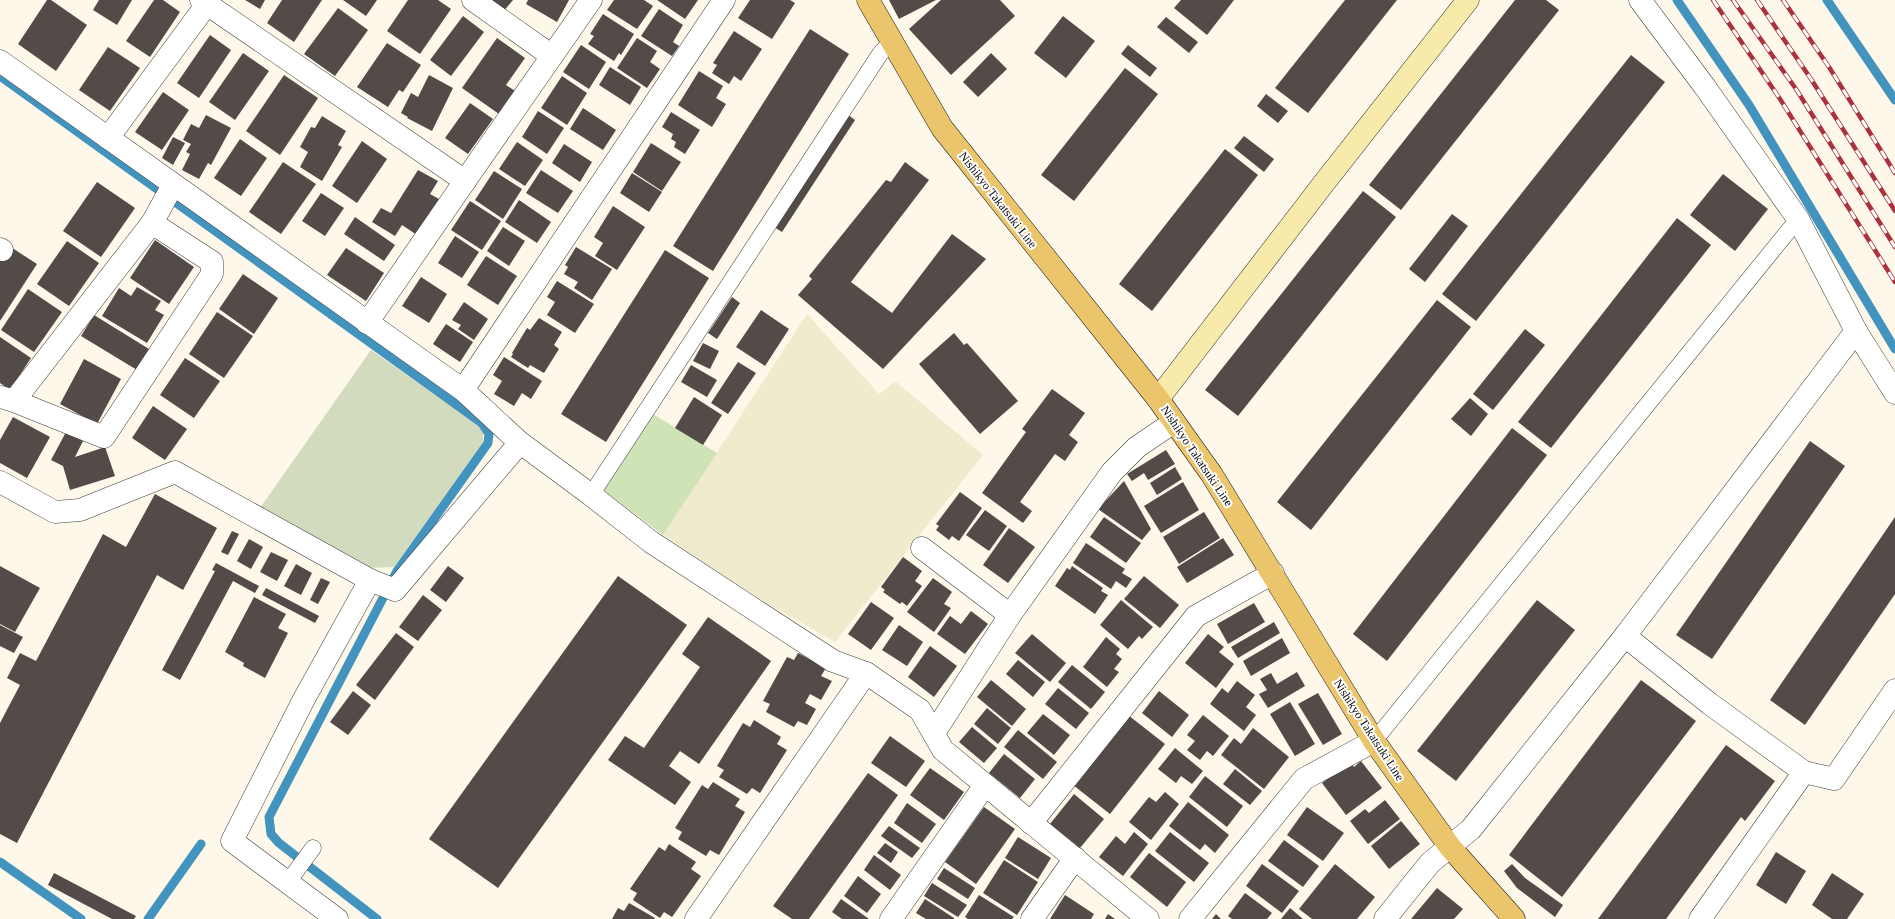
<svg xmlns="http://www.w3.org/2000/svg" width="1895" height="919" viewBox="0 0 1895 919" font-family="'Times New Roman',serif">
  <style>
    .farmland { fill: #f0ebcd }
    .green { fill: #d0e3b7 }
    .cemetery { fill: #d3dbbe }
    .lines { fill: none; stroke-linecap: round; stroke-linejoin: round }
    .stream { stroke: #4293be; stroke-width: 9 }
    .building { fill: #524b48 }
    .lane-casing { stroke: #3d3d3d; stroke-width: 17 }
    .street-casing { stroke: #3d3d3d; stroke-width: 23 }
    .secondary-casing { stroke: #2c2c2c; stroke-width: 23 }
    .primary-casing { stroke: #1b1b1b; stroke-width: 23 }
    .lane { stroke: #fff; stroke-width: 16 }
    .street { stroke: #fff; stroke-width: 22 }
    .secondary { stroke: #f7eaab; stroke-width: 22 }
    .primary { stroke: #eac56c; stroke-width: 22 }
    .rail-casing { stroke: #ab313d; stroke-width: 4.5 }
    .rail { stroke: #fff; stroke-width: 3; stroke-dasharray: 9; stroke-linecap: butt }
    .labels { text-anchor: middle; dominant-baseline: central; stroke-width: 4; stroke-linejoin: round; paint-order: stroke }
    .street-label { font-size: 12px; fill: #0a0a0a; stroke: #fff }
  </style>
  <rect width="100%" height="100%" fill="#fdf8e9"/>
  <!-- farmland -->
  <polygon class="farmland" points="807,314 879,394 895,381 983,455 835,642 754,596 663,535"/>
  <!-- green -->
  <polygon class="green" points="653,414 717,453 663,535 603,490"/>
  <!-- cemetery -->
  <polygon class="cemetery" points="371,350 477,424 483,432 483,442 394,567 369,568 260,508"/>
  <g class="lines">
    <!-- stream -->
    <g class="stream">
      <polyline points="1677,0 1749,105 1895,349"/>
      <polyline points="1827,0 1895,100"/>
      <polyline points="0,76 482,423 489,434 488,443 397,571 269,817 271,834 279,843 377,919"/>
      <polyline points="0,862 81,919"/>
      <polyline points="148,919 201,844"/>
    </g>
  </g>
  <!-- building -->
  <g class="building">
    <polygon points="47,0 51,0 87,25 56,71 18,44"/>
    <polygon points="99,0 132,0 117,25 93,10"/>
    <polygon points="154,0 163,0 180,12 150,57 126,41"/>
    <polygon points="245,0 265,0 260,9"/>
    <polygon points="282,0 322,0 294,42 267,23"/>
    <polygon points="343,0 377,0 366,16"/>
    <polygon points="408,0 438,0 451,9 420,54 387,31"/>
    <polygon points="490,0 513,0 503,12"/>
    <polygon points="528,0 569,0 557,22 526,4"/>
    <polygon points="614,0 644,0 653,6 637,29 607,10"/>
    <polygon points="657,0 698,0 685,19"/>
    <polygon points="750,0 790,0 795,3 772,39 738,18"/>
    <polygon points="889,0 936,0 899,19"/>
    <polygon points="941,0 1000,0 1015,16 951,75 909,29"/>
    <polygon points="1181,0 1234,0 1207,35 1174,8"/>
    <polygon points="1345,0 1397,0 1308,113 1275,88"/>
    <polygon points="1515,0 1546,0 1559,10 1401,210 1369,185"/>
    <polygon points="338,8 368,30 335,76 304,54"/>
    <polygon points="659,9 683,25 673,42 679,46 672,56 641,36"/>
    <polygon points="603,14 634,34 621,55 619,53 614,61 588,44 594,36 590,34"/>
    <polygon points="463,16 484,32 451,76 430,60"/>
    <polygon points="1063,16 1095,41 1066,78 1034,53"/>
    <polygon points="1166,17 1198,42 1189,53 1157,27"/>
    <polygon points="810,29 849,54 713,271 673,246"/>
    <polygon points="734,31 762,49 741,81 734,76 729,84 712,73 717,65 713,63"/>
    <polygon points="210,35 231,50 199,98 177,83"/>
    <polygon points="497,38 525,58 506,85 515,91 499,114 462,88"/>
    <polygon points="637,38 657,51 650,62 660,69 647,88 617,68"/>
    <polygon points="387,43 421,65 403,92 399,90 388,107 357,87"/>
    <polygon points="581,45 606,62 589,89 563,72"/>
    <polygon points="1128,45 1157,68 1150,77 1121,54"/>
    <polygon points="108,47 140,68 110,111 79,90"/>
    <polygon points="243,53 269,71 235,120 209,102"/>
    <polygon points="991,53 1007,69 978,97 963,82"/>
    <polygon points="1631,55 1665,82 1476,321 1442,294"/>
    <polygon points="610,67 641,87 630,105 599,85"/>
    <polygon points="1125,68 1158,94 1074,201 1041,175"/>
    <polygon points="699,71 723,86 716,98 726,104 712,127 678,105"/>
    <polygon points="284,75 318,98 280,155 246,131"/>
    <polygon points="429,75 453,88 432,131 407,118 408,117 401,113 411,93 418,97"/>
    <polygon points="562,76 587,93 567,125 541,108"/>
    <polygon points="163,92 189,110 162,150 135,132"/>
    <polygon points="1266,94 1288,111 1278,123 1257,106"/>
    <polygon points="470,103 493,119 468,154 445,138"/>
    <polygon points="583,108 616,130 603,150 570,129"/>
    <polygon points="538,111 564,128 547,154 522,137"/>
    <polygon points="671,112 700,130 685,154 674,147 676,142 671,139 673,134 662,127"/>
    <polygon points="847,114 855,120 782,232 774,227"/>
    <polygon points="206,115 231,128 211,165 208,163 199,179 182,170 190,154 186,152 191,144 183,140 191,124 199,128"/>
    <polygon points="322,116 346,131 338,145 342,147 322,181 300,167 308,152 300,147 311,127 315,128"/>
    <polygon points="1244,136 1274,159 1264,172 1234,148"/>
    <polygon points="173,137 185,143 173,165 162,158"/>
    <polygon points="240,139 267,158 241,196 214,178"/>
    <polygon points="362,141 387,159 357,203 332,186"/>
    <polygon points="517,142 543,160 525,186 499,169"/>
    <polygon points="651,143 681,162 662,191 633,172"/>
    <polygon points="564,144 592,162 580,182 552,163"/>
    <polygon points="1225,149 1258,175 1152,311 1119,284"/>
    <polygon points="283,162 316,184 281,234 249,212"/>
    <polygon points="905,162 929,180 851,282 892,313 952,234 986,259 883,369 798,295 812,279 809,276 886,180 891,182"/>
    <polygon points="418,170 438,181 430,194 439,199 417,235 402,225 395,236 372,222 381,208 391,213"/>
    <polygon points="541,170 573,191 558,213 526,193"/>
    <polygon points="494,171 522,189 503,219 475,200"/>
    <polygon points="632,173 662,192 649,212 620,193"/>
    <polygon points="1723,174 1768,209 1735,251 1690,215"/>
    <polygon points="97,182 135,208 101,257 63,231"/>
    <polygon points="1363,191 1396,217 1238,416 1205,390"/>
    <polygon points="321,193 344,208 325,236 302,221"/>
    <polygon points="519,200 551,222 537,243 505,222"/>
    <polygon points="470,201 501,221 482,250 451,230"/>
    <polygon points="613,206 645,227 617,270 595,256 603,243 594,237"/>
    <polygon points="1452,214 1468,226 1425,282 1409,269"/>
    <polygon points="355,217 395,245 384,261 344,234"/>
    <polygon points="1677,218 1711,245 1551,448 1518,422"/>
    <polygon points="503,227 525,241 509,266 487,251"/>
    <polygon points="455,236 479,252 462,278 438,263"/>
    <polygon points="155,240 194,267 169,304 130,278"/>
    <polygon points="67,241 99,263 69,306 37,284"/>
    <polygon points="6,244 37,264 0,321 0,253"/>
    <polygon points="576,247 612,269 592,300 574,288 578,282 564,274 568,267 565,265"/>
    <polygon points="346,248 384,273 366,301 327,275"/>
    <polygon points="665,250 709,278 606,442 561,414"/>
    <polygon points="486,256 517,276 498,305 467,285"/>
    <polygon points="243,274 278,298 254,334 219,309"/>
    <polygon points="421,277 447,294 429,323 402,306"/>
    <polygon points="557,281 594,304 575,333 547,315 555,302 547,297"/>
    <polygon points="137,287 161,301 155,310 164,315 147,343 102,316 119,288 131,296"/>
    <polygon points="28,289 62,312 34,352 1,330"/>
    <polygon points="732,297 740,303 717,339 708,333"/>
    <polygon points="1437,300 1471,327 1311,530 1277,502"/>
    <polygon points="464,302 488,319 474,340 458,329 461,325 452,320"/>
    <polygon points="761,310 789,329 765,366 736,347"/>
    <polygon points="217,312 253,336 224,378 189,354"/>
    <polygon points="94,315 149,349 137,370 81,336"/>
    <polygon points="539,318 562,332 554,345 559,349 544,373 530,365 528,368 511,357 513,354 512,353 527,328 530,330"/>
    <polygon points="446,324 473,342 460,362 433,344"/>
    <polygon points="1525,329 1545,345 1493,410 1473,394"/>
    <polygon points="954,333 964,345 967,343 1018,401 980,434 919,364"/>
    <polygon points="0,337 31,358 10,390 0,383"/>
    <polygon points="703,343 719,351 710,369 693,361"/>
    <polygon points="504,357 542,381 531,399 522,393 514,406 494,394 502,381 493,375"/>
    <polygon points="185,358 220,381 194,418 160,395"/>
    <polygon points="84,359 121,379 97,424 60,404"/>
    <polygon points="738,362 756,373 728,414 711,403"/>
    <polygon points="691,365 717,380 707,397 681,382"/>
    <polygon points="1052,389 1085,413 1069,435 1078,442 1065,461 1055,454 1020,502 1032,511 1023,523 982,493 1026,432 1022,429"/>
    <polygon points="694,397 722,415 703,445 675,428"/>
    <polygon points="1470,398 1488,414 1471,436 1451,419"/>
    <polygon points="153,406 187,429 165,460 132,438"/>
    <polygon points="13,417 50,437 27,478 0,463 0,440"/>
    <polygon points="1512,428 1547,455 1387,661 1353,634"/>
    <polygon points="66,432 83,441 75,457 105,447 115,476 70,490 63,466 51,460"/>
    <polygon points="1810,441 1845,466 1712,659 1676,635"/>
    <polygon points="1166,450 1175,464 1148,480 1144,473 1132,481 1127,474"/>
    <polygon points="1175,467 1182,479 1157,495 1150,483"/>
    <polygon points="1124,481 1151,529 1142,540 1098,509"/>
    <polygon points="1183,482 1199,510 1161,533 1144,506"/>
    <polygon points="960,492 982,508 959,541 952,536 949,540 936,530 939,526 936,524"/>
    <polygon points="155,494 217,528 183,590 157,575 17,843 0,834 0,723 20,685 7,678 20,653 36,661 103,534 126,547"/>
    <polygon points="985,510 1007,526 989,551 966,535"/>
    <polygon points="1204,512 1220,538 1179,564 1163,537"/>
    <polygon points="1104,517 1141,543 1126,563 1090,537"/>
    <polygon points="1895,517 1895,594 1805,725 1770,700"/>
    <polygon points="1009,528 1035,547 1008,583 983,565"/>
    <polygon points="232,531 239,534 228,555 221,552"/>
    <polygon points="1223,538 1234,555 1187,583 1177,567"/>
    <polygon points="249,539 263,547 251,569 237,561"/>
    <polygon points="1086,543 1125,569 1122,573 1132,579 1126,588 1116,581 1111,589 1073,563"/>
    <polygon points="271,552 288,560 277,581 260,572"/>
    <polygon points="903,557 922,571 915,581 922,586 907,606 902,602 900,604 883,592 885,590 881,587"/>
    <polygon points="216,563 259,586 255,593 233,581 180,680 162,670 215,571 212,570"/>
    <polygon points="296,564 312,573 301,595 284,586"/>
    <polygon points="0,566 40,588 15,632 0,624"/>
    <polygon points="448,566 464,578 446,602 430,590"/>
    <polygon points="1072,566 1103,588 1101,591 1108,595 1095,614 1055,586 1067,568 1070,570"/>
    <polygon points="618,576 687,625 498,888 429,839"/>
    <polygon points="1144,576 1179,605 1160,628 1124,599"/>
    <polygon points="321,578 330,582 318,604 310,600"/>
    <polygon points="933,578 952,592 944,604 951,608 934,632 907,612"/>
    <polygon points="266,588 319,616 315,623 262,595"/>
    <polygon points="423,595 442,610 418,641 399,627"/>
    <polygon points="254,597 286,614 278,628 288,633 265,678 243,666 244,663 225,652"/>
    <polygon points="1121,600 1153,627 1142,639 1139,636 1128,649 1100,625"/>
    <polygon points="1537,600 1575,630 1456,781 1417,751"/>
    <polygon points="871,602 894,618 871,650 848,634"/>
    <polygon points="1254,603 1265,622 1228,644 1217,624"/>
    <polygon points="971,611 988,624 965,654 937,634 950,616 961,624"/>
    <polygon points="708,617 771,661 699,764 680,751 669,766 691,782 675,805 608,760 625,736 644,748 700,667 682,654"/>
    <polygon points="1274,622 1280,633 1238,658 1231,647"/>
    <polygon points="0,625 23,637 14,653 0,646"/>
    <polygon points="899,625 923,642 907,666 882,650"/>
    <polygon points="396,633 414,647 375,700 356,685"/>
    <polygon points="1032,634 1066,663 1050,682 1015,653"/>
    <polygon points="1208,634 1224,647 1219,652 1234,664 1216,688 1185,663"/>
    <polygon points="1106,637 1120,649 1116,654 1122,659 1114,669 1119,672 1107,687 1083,667"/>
    <polygon points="1282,638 1290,653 1251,676 1243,661"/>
    <polygon points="930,646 957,666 934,697 908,677"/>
    <polygon points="798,653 826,668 821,676 832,681 821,700 810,694 805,703 816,709 807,725 798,721 794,727 766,712 770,704 763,701 787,657 794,660"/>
    <polygon points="1018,660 1045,682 1033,697 1006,674"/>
    <polygon points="1072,665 1105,692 1091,709 1058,682"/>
    <polygon points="1297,672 1305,686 1268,708 1259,694 1267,690 1260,679 1271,673 1277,684"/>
    <polygon points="991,680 1026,709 1012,726 977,697"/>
    <polygon points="1641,680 1696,721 1562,897 1509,855"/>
    <polygon points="1237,681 1255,695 1246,707 1256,715 1244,731 1210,704 1222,688 1228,693"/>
    <polygon points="1058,688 1089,713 1076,729 1045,704"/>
    <polygon points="353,691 371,705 348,735 330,722"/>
    <polygon points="1159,691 1189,715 1172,737 1142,713"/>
    <polygon points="1318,693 1342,734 1323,745 1298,704"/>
    <polygon points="1290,702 1315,744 1295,756 1270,714"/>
    <polygon points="987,708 1011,728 998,744 974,724"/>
    <polygon points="1043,714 1070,735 1054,755 1027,733"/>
    <polygon points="1128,715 1165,744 1110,814 1073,785"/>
    <polygon points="1203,715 1229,736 1213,756 1207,751 1200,760 1187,750 1195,741 1187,735"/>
    <polygon points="754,720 781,737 777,744 787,750 760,793 752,788 747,794 719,777 724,770 717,766 743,723 750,727"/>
    <polygon points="972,727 997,748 984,763 959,742"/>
    <polygon points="1253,728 1289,757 1264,789 1221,755 1234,738 1241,744"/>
    <polygon points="1018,730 1057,762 1043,779 1004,747"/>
    <polygon points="890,736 925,761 906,787 871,763"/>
    <polygon points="1726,745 1775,781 1745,821 1741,817 1666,919 1598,919"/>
    <polygon points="1175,748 1203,771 1192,784 1181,776 1176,783 1158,769"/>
    <polygon points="1004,754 1035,779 1020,798 989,773"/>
    <polygon points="1350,761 1354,767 1361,761 1382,788 1346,815 1322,783"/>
    <polygon points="930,768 964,792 944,820 910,795"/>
    <polygon points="1235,769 1262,791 1250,805 1223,784"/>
    <polygon points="868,773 898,795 809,919 792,919 773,906"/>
    <polygon points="1205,776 1243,806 1227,827 1189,797"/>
    <polygon points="713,782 740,799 735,806 745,812 719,855 710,850 706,856 678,839 682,832 675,828 702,785 708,789"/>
    <polygon points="1165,792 1179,804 1151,840 1129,822 1149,797 1156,802"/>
    <polygon points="1074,794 1104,819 1080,848 1050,824"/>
    <polygon points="1385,800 1400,819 1368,844 1350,821 1365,809 1369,813"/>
    <polygon points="1188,802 1229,835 1215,853 1205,844 1200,850 1169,826"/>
    <polygon points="907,803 936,824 922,843 894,823"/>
    <polygon points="984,807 1015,829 976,884 945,862"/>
    <polygon points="1307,807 1344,833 1323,861 1287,835"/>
    <polygon points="1401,821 1420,844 1389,869 1371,846"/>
    <polygon points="889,826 920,848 912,858 881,836"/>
    <polygon points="1134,832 1148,844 1123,876 1099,857 1116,836 1125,844"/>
    <polygon points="1170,832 1209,863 1194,882 1155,851"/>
    <polygon points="1018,837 1051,858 1038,879 1005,858"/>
    <polygon points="1284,840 1319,866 1303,887 1268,861"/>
    <polygon points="885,843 898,852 891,863 877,853"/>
    <polygon points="669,844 696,862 691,869 701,876 672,917 664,912 660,918 633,900 637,893 630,889 659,847 665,851"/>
    <polygon points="1776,852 1806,871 1786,904 1756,885"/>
    <polygon points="1149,853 1186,882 1167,907 1130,877"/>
    <polygon points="874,855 901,875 890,890 864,870"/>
    <polygon points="1004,860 1038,882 1017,915 983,893"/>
    <polygon points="1262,864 1299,891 1282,913 1246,886"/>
    <polygon points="1335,864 1375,897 1357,919 1312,919 1299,909"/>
    <polygon points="1512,864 1525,878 1563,905 1555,917 1517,888 1504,871"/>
    <polygon points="944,868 975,888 968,899 937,879"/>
    <polygon points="54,873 136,916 134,919 112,919 48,885"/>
    <polygon points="1832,873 1864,894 1847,919 1832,919 1812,905"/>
    <polygon points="858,876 881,894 867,913 844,896"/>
    <polygon points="932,883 967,905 958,917 924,896"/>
    <polygon points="1437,888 1463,909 1454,919 1411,919"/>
    <polygon points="1245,893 1272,913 1267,919 1232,919 1228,916"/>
    <polygon points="979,895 1014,917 1012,919 968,919 965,917"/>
    <polygon points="1065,895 1094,914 1091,919 1050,919"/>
    <polygon points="841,899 869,919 842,919 832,912"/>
    <polygon points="925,899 954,918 954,919 926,919 916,913"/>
    <polygon points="629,903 655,918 654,919 612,919 618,908 624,911"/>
    <polygon points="1290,908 1303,919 1281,919"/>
    <polygon points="1108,914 1115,919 1105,919"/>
    <polygon points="1216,914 1221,919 1212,919"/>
  </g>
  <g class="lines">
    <!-- lane casing -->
    <g class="lane-casing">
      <g id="lane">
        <polyline points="591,495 880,54 892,41"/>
        <polyline points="1374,741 1798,219"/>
        <polyline points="288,882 313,848"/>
      </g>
    </g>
    <!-- street casing -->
    <g class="street-casing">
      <g id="street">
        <polyline points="201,0 465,181 367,323"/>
        <polyline points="1640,0 1705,87 1798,219 1856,331 1895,393"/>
        <polyline points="552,56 591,0"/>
        <polyline points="0,61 463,390 518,441 591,495 651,542 833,661 866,673 920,710 943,750 1148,919"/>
        <polyline points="108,138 210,0"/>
        <polyline points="465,181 552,56 473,0"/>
        <polyline points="0,249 2,250"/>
        <polyline points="463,390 724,0"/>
        <polyline points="1,397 14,401 152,223"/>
        <polyline points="14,401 104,437 212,274 212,262 152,223 173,185"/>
        <polyline points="0,482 55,512 80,510 175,472 370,580 395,590 517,446 518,441"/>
        <polyline points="922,548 1010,615"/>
        <polyline points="1625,636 1710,704 1804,772 1834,779 1895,690"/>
        <polyline points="934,733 1010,615 1112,472 1137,447 1174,422"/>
        <polyline points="1031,823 1196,616 1273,573"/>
        <polyline points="337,919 232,841 304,699 370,580"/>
        <polyline points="696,919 866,673"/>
        <polyline points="891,919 985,785"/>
        <polyline points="1032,919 1075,858"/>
        <polyline points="1190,919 1304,779 1374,741"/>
        <polyline points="1385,919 1430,863 1471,829 1625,636 1856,331"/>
        <polyline points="1700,919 1804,772"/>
      </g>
    </g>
    <!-- secondary casing -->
    <g class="secondary-casing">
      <polyline id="secondary" points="1158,399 1324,183 1468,0"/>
    </g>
    <!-- primary casing -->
    <g class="primary-casing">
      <polyline id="primary" points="868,0 942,128 1158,399 1212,475 1374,741 1450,847 1514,919"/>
    </g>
    <!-- lane -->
    <use href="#lane" class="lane"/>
    <!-- street -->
    <use href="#street" class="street"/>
    <!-- secondary -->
    <use href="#secondary" class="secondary"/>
    <!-- primary -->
    <use href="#primary" class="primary"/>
    <!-- rail casing -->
    <g class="rail-casing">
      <g id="rail">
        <polyline points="1713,0 1780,99 1895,282"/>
        <polyline points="1733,0 1796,89 1895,247"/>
        <polyline points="1757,0 1811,79 1895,211"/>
        <polyline points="1783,0 1829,67 1895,173"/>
      </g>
    </g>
    <!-- rail -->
    <use href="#rail" class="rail"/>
  </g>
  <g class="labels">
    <!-- street labels -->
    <g class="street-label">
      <text transform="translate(998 200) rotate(52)">Nishikyo Takatsuki Line</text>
      <text transform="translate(1197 456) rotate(56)">Nishikyo Takatsuki Line</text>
      <text transform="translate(1369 730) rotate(57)">Nishikyo Takatsuki Line</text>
    </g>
  </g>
</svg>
